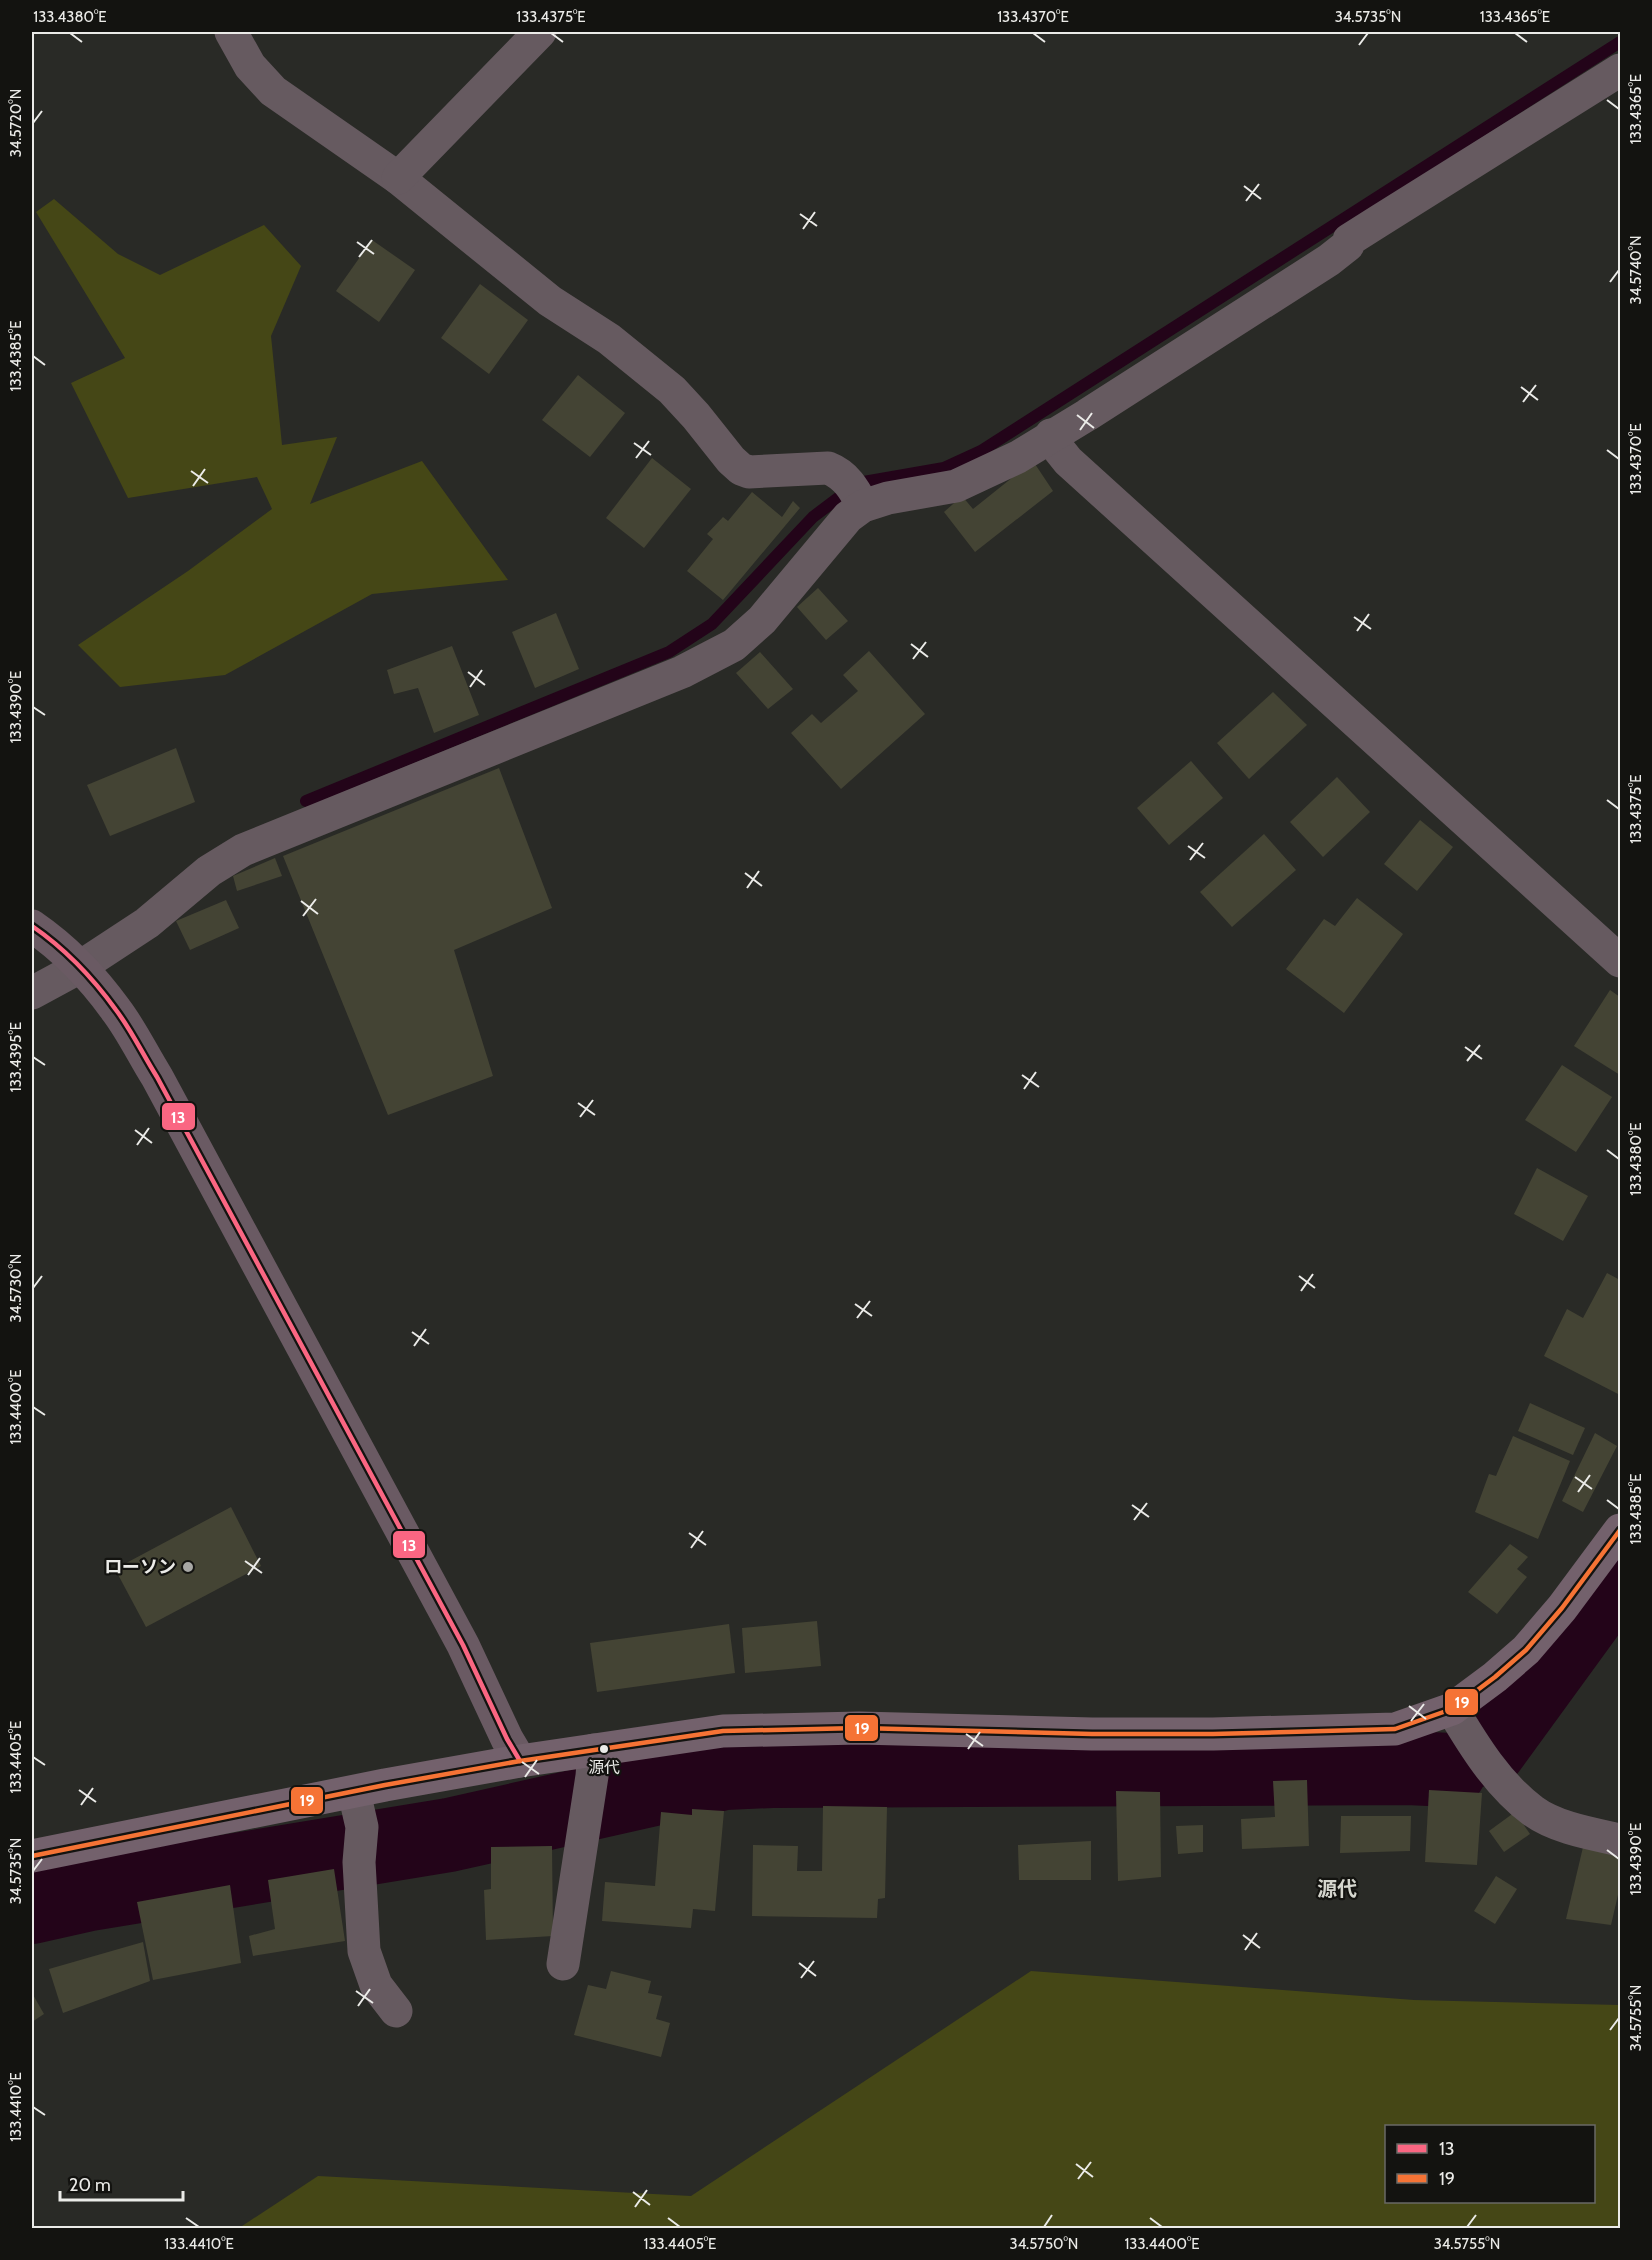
<svg xmlns="http://www.w3.org/2000/svg" width="1652" height="2260" viewBox="0 0 1652 2260" font-family="Cabin,'Noto Sans JP',sans-serif">
  <style>
    .green { fill: #454716; fill-rule: evenodd }
    .lines { fill: none; stroke-linecap: round; stroke-linejoin: round }
    .stream { stroke: #230419; stroke-width: 12 }
    .river { stroke: #230419; stroke-width: 74 }
    .building { fill: #444434 }
    .minor { stroke: #665a60; stroke-width: 33 }
    .secondary { stroke: #6a5a63; stroke-width: 33 }
    .primary { stroke: #73616c; stroke-width: 33 }
    .bus-1-casing { stroke: #131310; stroke-width: 9 }
    .bus-2-casing { stroke: #131310; stroke-width: 9 }
    .bus-1 { stroke: #fa6682; stroke-width: 4.5 }
    .bus-2 { stroke: #f57335; stroke-width: 4.5 }
    .ticks { fill: none; stroke: #ebebe8; stroke-width: 2 }
    .poi-dot { fill: #a7a7a4; stroke: #131310; stroke-width: 2 }
    .bus-dot { fill: #ebebe8; stroke: #131310; stroke-width: 2 }
    .labels { text-anchor: middle; dominant-baseline: central; stroke-width: 4.5; stroke-linejoin: round; paint-order: stroke }
    .bus-label { font-size: 16px; fill: #ebebe8; stroke: #131310 }
    .poi-label { font-size: 18px; font-weight: bold; fill: #ebebe8; stroke: #131310; text-anchor: end }
    .neighbourhood-label { font-size: 20px; font-weight: bold; fill: #d5d6ce; stroke: #131310 }
    .line-badge { stroke: #131310; stroke-width: 2 }
    .badge-label { font-size: 16px; text-anchor: middle; font-weight: bold; fill: #fff }
    .neatline { fill: none; stroke: #ebebe8; stroke-width: 2 }
    .ticks-label { font-size: 15px; text-anchor: middle; fill: #ebebe8 }
  </style>
  <rect width="100%" height="100%" fill="#292a26"/>
  <!-- green -->
  <g class="green">
    <polygon points="54,199 118,254 160,275 264,225 301,266 271,336 282,445 337,437 310,504 422,461 508,580 372,594 225,675 120,687 78,645 188,571 272,509 257,477 128,498 71,383 125,358 36,212"/>
    <path d="M1031 1971 1414 2000 1620 2005V2228H239L318 2176 691 2196ZM1386 2126H1594V2202H1386Z"/>
  </g>
  <g class="lines">
    <!-- stream -->
    <polyline class="stream" points="306,801 669,652 712,624 813,517 858,483 944,468 981,451 1620,42"/>
    <!-- river -->
    <g class="river">
      <polyline points="1489,1750 1620,1570"/>
      <polyline points="32,1907 90,1894 449,1835 725,1773 772,1771 1408,1768 1450,1770"/>
    </g>
  </g>
  <!-- building -->
  <g class="building">
    <polygon points="372,240 415,270 379,322 336,291"/>
    <polygon points="480,284 528,320 489,374 441,338"/>
    <polygon points="578,375 625,413 590,457 542,420"/>
    <polygon points="652,458 691,489 644,548 606,518"/>
    <polygon points="1033,461 1053,491 975,552 944,512 962,496 973,509"/>
    <polygon points="752,492 782,517 793,501 800,508 723,600 687,571 713,539 707,534 723,517 728,521"/>
    <polygon points="818,588 848,621 826,640 797,607"/>
    <polygon points="556,613 579,669 535,688 512,632"/>
    <polygon points="452,646 479,715 434,733 418,688 394,694 387,670"/>
    <polygon points="869,651 925,714 841,789 791,733 812,714 821,723 858,691 843,675"/>
    <polygon points="760,652 793,689 768,709 736,673"/>
    <polygon points="1273,692 1307,725 1249,779 1217,743"/>
    <polygon points="176,748 195,802 110,836 87,785"/>
    <polygon points="1191,761 1223,798 1169,845 1137,808"/>
    <polygon points="499,768 552,908 454,950 493,1076 388,1115 283,856"/>
    <polygon points="1337,777 1370,812 1323,857 1290,822"/>
    <polygon points="1420,820 1453,847 1417,891 1384,864"/>
    <polygon points="1264,834 1296,870 1232,927 1200,892"/>
    <polygon points="275,858 282,876 237,891 233,876"/>
    <polygon points="1357,898 1403,934 1344,1013 1286,969 1324,919 1335,926"/>
    <polygon points="226,900 239,928 190,950 176,921"/>
    <polygon points="1610,990 1620,997 1620,1075 1574,1046"/>
    <polygon points="1562,1065 1612,1097 1576,1152 1525,1120"/>
    <polygon points="1537,1168 1588,1196 1563,1241 1514,1214"/>
    <polygon points="1607,1273 1620,1280 1620,1395 1544,1356 1567,1309 1583,1318"/>
    <polygon points="1530,1403 1585,1428 1573,1455 1518,1431"/>
    <polygon points="1595,1433 1617,1446 1583,1512 1562,1501"/>
    <polygon points="1513,1436 1570,1461 1538,1539 1475,1512 1489,1474 1496,1476"/>
    <polygon points="231,1507 261,1566 146,1627 115,1569"/>
    <polygon points="1510,1544 1528,1557 1517,1569 1527,1577 1497,1614 1468,1592"/>
    <polygon points="817,1621 821,1666 745,1673 742,1628"/>
    <polygon points="729,1624 735,1673 597,1692 590,1643"/>
    <polygon points="1307,1780 1309,1846 1242,1849 1241,1819 1275,1817 1273,1781"/>
    <polygon points="1429,1790 1482,1793 1477,1865 1425,1862"/>
    <polygon points="1116,1791 1160,1792 1161,1877 1118,1881"/>
    <polygon points="823,1806 887,1807 885,1898 878,1899 877,1918 752,1916 753,1845 798,1846 797,1871 822,1871"/>
    <polygon points="692,1809 724,1811 715,1911 693,1909 691,1928 602,1921 605,1882 655,1886 661,1812 692,1815"/>
    <polygon points="1515,1812 1530,1834 1504,1852 1489,1831"/>
    <polygon points="1341,1816 1411,1816 1410,1851 1340,1853"/>
    <polygon points="1203,1825 1203,1852 1178,1854 1176,1826"/>
    <polygon points="1091,1841 1091,1880 1019,1880 1018,1845"/>
    <polygon points="1584,1843 1620,1850 1620,1886 1611,1925 1566,1919"/>
    <polygon points="552,1846 553,1936 486,1940 484,1890 491,1889 491,1847"/>
    <polygon points="334,1869 345,1941 253,1956 249,1936 275,1929 268,1880"/>
    <polygon points="1496,1876 1517,1889 1495,1924 1474,1911"/>
    <polygon points="230,1885 241,1963 153,1980 137,1902"/>
    <polygon points="143,1942 150,1981 63,2013 49,1969"/>
    <polygon points="611,1971 651,1981 648,1993 662,1996 656,2019 670,2023 661,2057 574,2035 588,1985 606,1989"/>
    <polygon points="32,1993 44,2014 32,2022"/>
  </g>
  <g class="lines">
    <!-- minor -->
    <g class="minor">
      <path d="M231 32 250 66 273 91 398 178 550 301 609 339 672 390 696 416 731 460 741 469 749 472 828 468C846 475 854 489 863 506"/>
      <polyline points="398,178 540,32"/>
      <polyline points="1051,435 1060,451 1068,461 1620,961"/>
      <polyline points="32,993 80,967 147,923 209,871 243,850 682,672 734,645 762,620 848,517 863,506 888,498 956,486 1018,457 1087,415 1329,260 1348,245 1349,240 1379,221 1620,70"/>
      <path d="M1452 1709C1474 1746 1498 1785 1533 1811 1556 1828 1593 1834 1620 1840"/>
      <polyline points="354,1792 362,1827 359,1862 364,1951 376,1985 396,2011"/>
      <polyline points="563,1964 592,1776 594,1750"/>
    </g>
    <!-- secondary -->
    <path class="secondary" d="M32 926C64 948 93 978 116 1010 132 1031 143 1055 157 1077L463 1645 507 1739 520 1761"/>
    <!-- primary -->
    <polyline class="primary" points="32,1856 385,1785 520,1761 723,1731 859,1728 1092,1734 1213,1734 1395,1729 1452,1709 1495,1677 1526,1650 1562,1608 1620,1530"/>
    <!-- bus-1 casing -->
    <g class="bus-1-casing">
      <path id="bus-1" d="M32 926C64 948 93 978 116 1010 132 1031 143 1055 157 1077L463 1645 507 1739 520 1761"/>
    </g>
    <!-- bus-2 casing -->
    <g class="bus-2-casing">
      <polyline id="bus-2" points="32,1856 385,1785 520,1761 723,1731 859,1728 1092,1734 1213,1734 1395,1729 1452,1709 1495,1677 1526,1650 1562,1608 1620,1530"/>
    </g>
    <!-- bus-1 -->
    <use href="#bus-1" class="bus-1"/>
    <!-- bus-2 -->
    <use href="#bus-2" class="bus-2"/>
  </g>
  <!-- ticks -->
  <path class="ticks" d="M70 33 82 42M551 33 563 42M1033 33 1045 42M1515 33 1527 42M1359 45 1368 33M1607 100 1619 109M33 123 42 111M1244 186 1261 199M1246 201 1259 184M800 214 817 226M803 229 815 212M357 242 374 254M359 257 372 240M1610 282 1619 270M33 356 45 365M1521 387 1538 400M1523 402 1536 385M1077 415 1094 428M1080 430 1092 413M634 443 651 455M1607 450 1619 459M636 458 649 441M191 471 208 483M193 486 205 469M1354 617 1371 629M1357 631 1369 614M911 644 928 657M913 659 926 642M468 672 485 685M470 687 482 670M33 707 45 715M1607 800 1619 809M1188 846 1205 858M1190 860 1203 843M745 873 762 886M747 888 759 871M301 901 318 914M303 916 316 899M1465 1047 1482 1059M33 1057 45 1065M1467 1061 1480 1045M1022 1075 1039 1087M1024 1089 1036 1072M578 1103 595 1115M580 1117 593 1100M135 1130 152 1143M137 1145 149 1128M1607 1150 1619 1159M1299 1276 1315 1288M33 1288 42 1276M1301 1291 1313 1274M855 1304 872 1316M857 1318 870 1301M412 1332 429 1344M414 1346 426 1329M33 1407 45 1415M1575 1477 1592 1489M1578 1492 1590 1475M1607 1500 1619 1509M1132 1505 1149 1517M1134 1520 1147 1503M689 1533 706 1545M691 1548 703 1531M245 1561 262 1573M248 1575 260 1558M1409 1706 1426 1719M1411 1721 1424 1704M966 1734 983 1746M968 1749 980 1732M33 1757 45 1765M522 1762 539 1774M525 1777 537 1760M79 1790 96 1802M81 1805 93 1788M1607 1850 1619 1859M33 1871 42 1859M1243 1935 1260 1948M1245 1950 1257 1933M799 1963 816 1976M801 1978 814 1961M356 1991 373 2003M358 2006 370 1989M1610 2030 1619 2018M33 2107 45 2115M1076 2164 1093 2177M1078 2179 1091 2162M633 2192 650 2205M635 2207 647 2190M186 2218 199 2227M668 2218 680 2227M1150 2218 1162 2227M1044 2227 1052 2215M1467 2227 1476 2215"/>
  <!-- markers -->
  <circle class="poi-dot" cx="188" cy="1567" r="6"/>
  <circle class="bus-dot" cx="604" cy="1749" r="5"/>
  <g class="labels">
    <!-- bus labels -->
    <g class="bus-label">
      <text x="604" y="1767">源代</text>
    </g>
    <!-- poi labels -->
    <g class="poi-label">
      <text x="176" y="1567">ローソン</text>
    </g>
    <!-- neighbourhood labels -->
    <g class="neighbourhood-label">
      <text x="1337" y="1889">源代</text>
    </g>
  </g>
  <g class="line-badge">
    <rect x="161" y="1102" width="35" height="29" rx="6" fill="#fa6682"/>
    <rect x="392" y="1530" width="34" height="29" rx="6" fill="#fa6682"/>
    <rect x="1444" y="1688" width="35" height="28" rx="6" fill="#f57335"/>
    <rect x="844" y="1714" width="35" height="28" rx="6" fill="#f57335"/>
    <rect x="290" y="1786" width="34" height="29" rx="6" fill="#f57335"/>
  </g>
  <g class="badge-label">
    <text x="178" y="1123">13</text>
    <text x="409" y="1551">13</text>
    <text x="1462" y="1708">19</text>
    <text x="862" y="1734">19</text>
    <text x="307" y="1806">19</text>
  </g>
  <!-- border -->
  <rect width="1652" height="2260" fill="none" stroke="#131310" stroke-width="66"/>
  <!-- legend -->
  <rect x="1385" y="2125" width="210" height="78" fill="#131310" stroke="#696966" stroke-width="1.5"/>
  <rect x="1397" y="2144" width="30" height="9" fill="#fa6682" stroke="#696966" stroke-width="1.5"/>
  <text x="1439" y="2155" font-size="18" fill="#ebebe8">13</text>
  <rect x="1397" y="2174" width="30" height="9" fill="#f57335" stroke="#696966" stroke-width="1.5"/>
  <text x="1439" y="2185" font-size="18" fill="#ebebe8">19</text>
  <!-- scale -->
  <path d="M60 2191v9h123v-9" fill="none" stroke="#ebebe8" stroke-width="3"/>
  <text x="69" y="2191" font-size="18" fill="#ebebe8" stroke="#131310" stroke-width="4.5" paint-order="stroke">20 m</text>
  <rect x="33" y="33" width="1586" height="2194" class="neatline"/>
  <g class="ticks-label">
    <text x="70" y="22">133.4380°E</text>
    <text x="551" y="22">133.4375°E</text>
    <text x="1033" y="22">133.4370°E</text>
    <text x="1368" y="22">34.5735°N</text>
    <text x="1515" y="22">133.4365°E</text>
    <text transform="translate(1636 109) rotate(-90)" y="5">133.4365°E</text>
    <text transform="translate(16 123) rotate(-90)" y="5">34.5720°N</text>
    <text transform="translate(1636 270) rotate(-90)" y="5">34.5740°N</text>
    <text transform="translate(16 356) rotate(-90)" y="5">133.4385°E</text>
    <text transform="translate(1636 459) rotate(-90)" y="5">133.4370°E</text>
    <text transform="translate(16 707) rotate(-90)" y="5">133.4390°E</text>
    <text transform="translate(1636 809) rotate(-90)" y="5">133.4375°E</text>
    <text transform="translate(16 1057) rotate(-90)" y="5">133.4395°E</text>
    <text transform="translate(1636 1159) rotate(-90)" y="5">133.4380°E</text>
    <text transform="translate(16 1288) rotate(-90)" y="5">34.5730°N</text>
    <text transform="translate(16 1407) rotate(-90)" y="5">133.4400°E</text>
    <text transform="translate(1636 1509) rotate(-90)" y="5">133.4385°E</text>
    <text transform="translate(16 1757) rotate(-90)" y="5">133.4405°E</text>
    <text transform="translate(1636 1859) rotate(-90)" y="5">133.4390°E</text>
    <text transform="translate(16 1871) rotate(-90)" y="5">34.5735°N</text>
    <text transform="translate(1636 2018) rotate(-90)" y="5">34.5755°N</text>
    <text transform="translate(16 2107) rotate(-90)" y="5">133.4410°E</text>
    <text x="199" y="2249">133.4410°E</text>
    <text x="680" y="2249">133.4405°E</text>
    <text x="1044" y="2249">34.5750°N</text>
    <text x="1162" y="2249">133.4400°E</text>
    <text x="1467" y="2249">34.5755°N</text>
  </g>
</svg>
